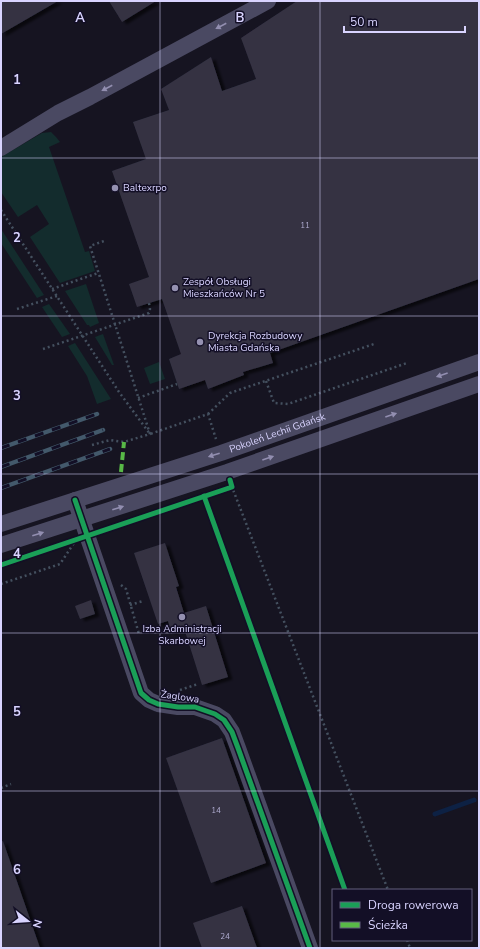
<svg xmlns="http://www.w3.org/2000/svg" width="480" height="949" viewBox="0 0 480 949" font-family="'Nunito Sans',sans-serif">
  <style>
    .green { fill: #132c2d }
    .lines { fill: none; stroke-linecap: round; stroke-linejoin: round }
    .stream { stroke: #0d2144; stroke-width: 5 }
    .building { fill: #343243; filter: url(#shadow) }
    .path { stroke: #44505f; stroke-width: 2.5; stroke-dasharray: 2 3; stroke-linecap: butt }
    .minor { stroke: #4a4962; stroke-width: 16 }
    .rail-casing { stroke: #43596b; stroke-width: 4.5 }
    .rail { stroke: #130f26; stroke-width: 3; stroke-dasharray: 9; stroke-linecap: butt }
    .quiet { stroke: #58b947; stroke-width: 4; stroke-dasharray: 8 4; stroke-linecap: butt }
    .cycleway-casing { stroke: #130f26; stroke-width: 8 }
    .cycleway { stroke: #1a9f57; stroke-width: 5 }
    .oneway { fill: #928eb0 }
    .grid { fill: none; stroke: #d9d4ff; stroke-width: 1; stroke-opacity: 0.55 }
    .poi-dot { fill: #9591b1; stroke: #130f26; stroke-width: 1.5 }
    .labels { text-anchor: middle; dominant-baseline: central; stroke-width: 3; stroke-linejoin: round; paint-order: stroke }
    .number-label { font-size: 8px; fill: #b0acd0 }
    .poi-label { font-size: 10px; fill: #d9d4ff; stroke: #130f26; text-anchor: start }
    .street-label { font-size: 10px; fill: #d9d4ff; stroke: #130f26 }
    .grid-label { font-size: 13px; text-anchor: middle; font-weight: bold; fill: #d9d4ff; stroke: #130f26; stroke-width: 3; stroke-linejoin: round; paint-order: stroke }
  </style>
  <defs>
    <filter id="shadow"><feDropShadow dx="4.5" dy="2.5" stdDeviation="1" flood-color="#0009"/></filter>
  </defs>
  <rect width="100%" height="100%" fill="#161421"/>
  <!-- green -->
  <g class="green">
    <polygon points="51,132 56,137 60,142 49,147 85,252 89,251 95,271 60,283 30,237 49,224 37,205 18,217 1,192 1,157 42,133"/>
    <polygon points="1,229 44,295 37,298 1,243"/>
    <polygon points="86,284 99,323 90,327 89,325 87,325 65,291"/>
    <polygon points="49,304 70,334 62,337 42,307"/>
    <polygon points="103,334 114,365 112,365 95,337"/>
    <polygon points="75,343 111,399 97,404 87,376 68,346"/>
    <polygon points="159,362 165,379 150,384 144,368"/>
  </g>
  <g class="lines">
    <!-- stream -->
    <polyline class="stream" points="435,814 474,800"/>
  </g>
  <!-- building -->
  <g class="building">
    <polygon points="1,1 58,1 1,34"/>
    <polygon points="109,1 156,1 122,22"/>
    <polygon points="297,1 479,1 479,279 270,353 273,363 243,372 244,375 208,389 205,380 179,389 169,359 181,354 162,299 137,307 129,284 149,277 112,171 146,159 133,122 169,110 161,89 211,57 222,91 256,79 241,38"/>
    <polygon points="165,543 179,586 176,587 184,613 206,606 228,677 202,685 184,628 171,632 168,621 158,624 134,553"/>
    <polygon points="91,600 95,614 80,619 75,606"/>
    <polygon points="222,738 266,863 211,883 166,758"/>
    <polygon points="3,841 40,948 1,948 1,842"/>
    <polygon points="242,906 257,948 202,948 193,923"/>
  </g>
  <g class="lines">
    <!-- path -->
    <g class="path">
      <polyline points="1,210 119,392 150,434 208,414 216,439"/>
      <polyline points="52,289 98,273"/>
      <polyline points="17,309 57,296"/>
      <polyline points="43,349 149,313 150,309 149,303"/>
      <polyline points="266,381 274,403 288,404 407,363"/>
      <polyline points="138,398 177,384"/>
      <polyline points="208,414 230,393 374,344"/>
      <polyline points="92,445 110,440 124,442 150,434 90,246 104,241"/>
      <polyline points="233,486 232,487 388,890"/>
      <polyline points="1,584 60,564 74,543"/>
      <polyline points="121,585 126,589 139,634"/>
      <polyline points="130,605 143,601"/>
      <polyline points="180,690 198,684"/>
      <polyline points="1,788 11,784"/>
      <polyline points="407,940 410,948"/>
    </g>
    <!-- minor -->
    <g class="minor">
      <polyline points="1,148 58,113 90,97 268,1"/>
      <polyline points="75,500 141,693 149,700 158,704 178,707 195,707 215,714 224,720 232,732 238,748 310,948"/>
      <path id="s1" d="M1 524 221 453 479 362"/>
      <polyline points="1,545 227,472 479,384"/>
    </g>
    <!-- rail casing -->
    <g class="rail-casing">
      <g id="rail">
        <polyline points="1,448 97,414"/>
        <polyline points="1,467 103,430"/>
        <polyline points="1,488 110,449"/>
      </g>
    </g>
    <!-- rail -->
    <use href="#rail" class="rail"/>
    <!-- quiet -->
    <polyline class="quiet" points="121,472 124,442"/>
    <!-- cycleway casing -->
    <g class="cycleway-casing">
      <g id="cycleway">
        <polyline points="204,496 345,890"/>
        <polyline points="75,500 141,693 149,700 158,704 178,707 195,707 215,714 224,720 232,732 238,748 310,948"/>
        <polyline points="1,565 232,487 230,480"/>
      </g>
    </g>
    <!-- cycleway -->
    <use href="#cycleway" class="cycleway"/>
  </g>
  <!-- one-way arrows -->
  <defs><path id="oneway-solid" d="M-6-.8H1V-3.2L6.5 0L1 3.2V.8H-6Z"/></defs>
  <g class="oneway">
    <use href="#oneway-solid" transform="translate(221 26) rotate(152)"/>
    <use href="#oneway-solid" transform="translate(107 88) rotate(152)"/>
    <use href="#oneway-solid" transform="translate(442 375) rotate(161)"/>
    <use href="#oneway-solid" transform="translate(391 415) rotate(-19)"/>
    <use href="#oneway-solid" transform="translate(214 455) rotate(162)"/>
    <use href="#oneway-solid" transform="translate(268 458) rotate(-19)"/>
    <use href="#oneway-solid" transform="translate(118 508) rotate(-18)"/>
    <use href="#oneway-solid" transform="translate(38 534) rotate(-18)"/>
  </g>
  <!-- grid -->
  <path class="grid" d="M160 1V948M320 1V948M1 158H479M1 316H479M1 474H479M1 633H479M1 791H479"/>
  <!-- markers -->
  <g class="poi-dot">
    <circle cx="115" cy="188" r="4"/>
    <circle cx="175" cy="288" r="4"/>
    <circle cx="200" cy="342" r="4"/>
    <circle cx="182" cy="617" r="4"/>
  </g>
  <g class="labels">
    <!-- number labels -->
    <g class="number-label">
      <text x="305" y="225">11</text>
      <text x="216" y="810">14</text>
      <text x="225" y="936">24</text>
    </g>
    <!-- poi labels -->
    <g class="poi-label">
      <text x="123" y="188">Baltexrpo</text>
      <text x="183" y="282">Zespół Obsługi<tspan x="183" dy="12">Mieszkańców Nr 5</tspan></text>
      <text x="208" y="336">Dyrekcja Rozbudowy<tspan x="208" dy="12">Miasta Gdańska</tspan></text>
      <text x="182" y="629" text-anchor="middle">Izba Administracji<tspan x="182" dy="12">Skarbowej</tspan></text>
    </g>
    <!-- street labels -->
    <g class="street-label">
      <text stroke="none"><textPath href="#s1" startOffset="291">Pokoleń Lechii Gdańsk</textPath></text>
      <text transform="translate(180 697) rotate(8)">Żaglowa</text>
    </g>
  </g>
  <g class="grid-label">
    <text x="80" y="22">A</text>
    <text x="240" y="22">B</text>
    <text x="17" y="84">1</text>
    <text x="17" y="242">2</text>
    <text x="17" y="400">3</text>
    <text x="17" y="558">4</text>
    <text x="17" y="716">5</text>
    <text x="17" y="874">6</text>
  </g>
  <!-- border -->
  <rect width="480" height="949" fill="none" stroke="#d9d4ff" stroke-width="4"/>
  <!-- legend -->
  <rect x="332" y="889" width="140" height="52" fill="#130f26" stroke="#625e7d"/>
  <rect x="340" y="902" width="20" height="6" fill="#1a9f57" stroke="#625e7d"/>
  <text x="368" y="909" font-size="12" fill="#d9d4ff">Droga rowerowa</text>
  <rect x="340" y="922" width="20" height="6" fill="#58b947" stroke="#625e7d"/>
  <text x="368" y="929" font-size="12" fill="#d9d4ff">Ścieżka</text>
  <!-- north arrow -->
  <g transform="translate(28 921) rotate(107)" stroke="#130f26" stroke-width="3" paint-order="stroke">
  <path d="M0-3L7 15L0 10L-7 15Z" fill="#d9d4ff"/>
  <text y="-6" font-size="11" font-weight="bold" text-anchor="middle" fill="#d9d4ff">N</text>
  </g>
  <!-- scale -->
  <path d="M344 26v6h121v-6" fill="none" stroke="#d9d4ff" stroke-width="2"/>
  <text x="350" y="26" font-size="12" fill="#d9d4ff" stroke="#130f26" stroke-width="3" paint-order="stroke">50 m</text>
</svg>
